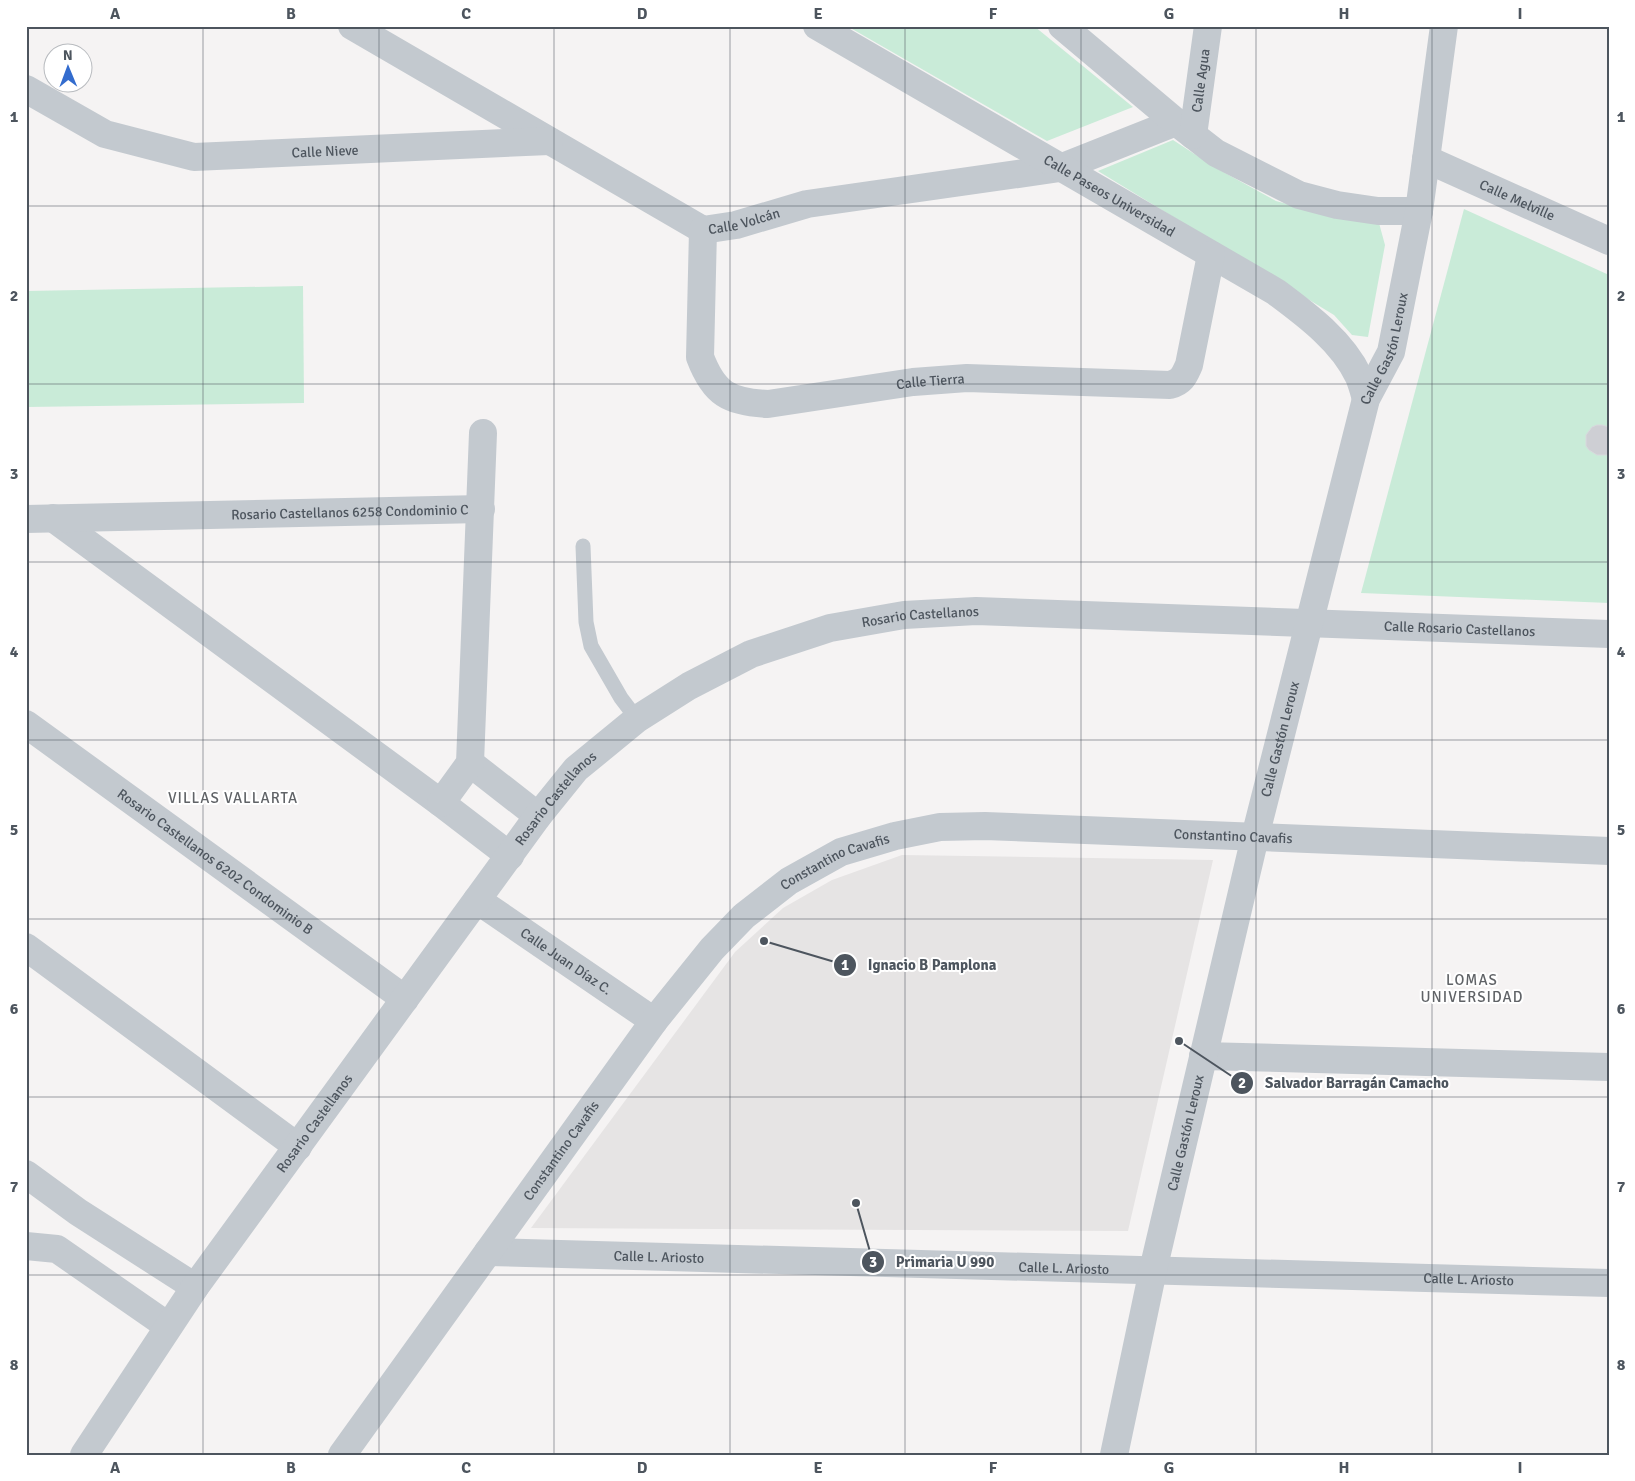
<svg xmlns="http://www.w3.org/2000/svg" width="1635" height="1481" viewBox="0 0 1635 1481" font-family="Signika,sans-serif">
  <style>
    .education { fill: #e6e4e4 }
    .green { fill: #c9ebd8 }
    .building { fill: #cecfd4; stroke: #d8d9dd }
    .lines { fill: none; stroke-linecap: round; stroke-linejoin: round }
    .service { stroke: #c3c9cf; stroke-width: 15 }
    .minor { stroke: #c3c9cf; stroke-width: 28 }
    .grid { fill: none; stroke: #4d555e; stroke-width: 1; stroke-opacity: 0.55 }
    .labels { text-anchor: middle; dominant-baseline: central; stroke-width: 4; stroke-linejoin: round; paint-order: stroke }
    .street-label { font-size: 14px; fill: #4d555e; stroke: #fff }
    .neighbourhood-label { font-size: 15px; letter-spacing: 1px; fill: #606367; stroke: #fff }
    .leader { fill: none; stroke: #4d555e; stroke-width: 2 }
    .callout-dot { fill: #4d555e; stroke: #fff; stroke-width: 2 }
    .mark-label { font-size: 15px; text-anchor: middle; font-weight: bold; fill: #fff }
    .callout-label { font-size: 15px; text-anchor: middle; font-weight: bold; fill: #4d555e; stroke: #fff; stroke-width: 4; stroke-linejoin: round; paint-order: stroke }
    .neatline { fill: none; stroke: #4d555e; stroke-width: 2 }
    .grid-label { font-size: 16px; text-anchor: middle; font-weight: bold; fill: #4d555e }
  </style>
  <rect width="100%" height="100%" fill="#f5f3f3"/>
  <!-- education -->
  <polygon class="education" points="902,855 1213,860 1128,1231 531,1228 735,952 783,908 832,880"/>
  <!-- green -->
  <g class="green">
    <polygon points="847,26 1034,26 1133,107 1047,141"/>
    <polygon points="1173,140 1216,168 1276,201 1317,212 1379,223 1385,245 1368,337 1352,335 1334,315 1098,171"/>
    <polygon points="1464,209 1609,275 1609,603 1361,593"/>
    <polygon points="303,286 304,403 27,407 26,291"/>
  </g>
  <!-- building -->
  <polygon class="building" points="1597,425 1602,425 1609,427 1609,454 1607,455 1597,455 1589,450 1586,446 1586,435 1592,427"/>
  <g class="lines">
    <!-- service -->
    <polyline class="service" points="583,546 586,622 591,646 621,698 637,719"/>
    <!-- minor -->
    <g class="minor">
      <path id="s1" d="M352 26 703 230 736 225 807 204 1060 168 1176 122"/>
      <path id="s2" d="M817 26 1276 292C1307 315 1343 342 1359 377 1362 384 1364 392 1366 399"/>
      <polyline points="1062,26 1176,122 1216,153 1299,195 1337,205 1378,211 1419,211"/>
      <path id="s3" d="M26 89 105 134 194 157 549 141"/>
      <path id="s4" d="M1193 135 1208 26"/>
      <path id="s5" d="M1426 159 1609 241"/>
      <path id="s6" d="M703 230 700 357C714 394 729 402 768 404L913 382 967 378 1170 385C1182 382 1184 376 1189 365L1211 255"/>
      <polyline points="53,518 441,803 510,856"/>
      <path id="s7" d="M26 519 481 509"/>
      <path id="s8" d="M26 724 405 999"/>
      <polyline points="470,763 538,816"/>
      <polyline points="441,803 470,763 483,433"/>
      <path id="s9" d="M477 900 654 1021"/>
      <polyline points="26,947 298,1147"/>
      <polyline points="1203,1056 1609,1067"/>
      <polyline points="26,1174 78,1212 195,1287"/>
      <polyline points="26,1246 57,1249 168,1326"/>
      <path id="s10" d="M488 1252 1609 1283"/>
      <path id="s11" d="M84 1455 195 1287 538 816 576 769 637 719 689 686 751 654 830 628 904 615 976 611 1609 634"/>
      <path id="s12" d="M342 1455 654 1021 712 949 744 916 789 881 841 852 895 836 940 827 985 826 1609 851"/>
      <path id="s13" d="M1114 1455 1153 1270 1255 837 1366 399 1391 352 1419 211 1444 26"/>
    </g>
  </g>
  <!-- grid -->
  <path class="grid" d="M203 26V1455M379 26V1455M554 26V1455M730 26V1455M905 26V1455M1081 26V1455M1256 26V1455M1432 26V1455M26 206H1609M26 384H1609M26 562H1609M26 740H1609M26 919H1609M26 1097H1609M26 1275H1609"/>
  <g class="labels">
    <!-- street labels -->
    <g class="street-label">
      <text stroke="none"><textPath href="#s4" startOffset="55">Calle Agua</textPath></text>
      <text stroke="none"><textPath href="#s3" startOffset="314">Calle Nieve</textPath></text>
      <text stroke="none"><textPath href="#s2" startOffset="338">Calle Paseos Universidad</textPath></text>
      <text stroke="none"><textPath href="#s5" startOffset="100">Calle Melville</textPath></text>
      <text stroke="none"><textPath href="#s1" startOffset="448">Calle Volcán</textPath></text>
      <text stroke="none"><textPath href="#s13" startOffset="1140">Calle Gastón Leroux</textPath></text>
      <text stroke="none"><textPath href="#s6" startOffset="381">Calle Tierra</textPath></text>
      <text stroke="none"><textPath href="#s7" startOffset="324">Rosario Castellanos 6258 Condominio C</textPath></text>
      <text stroke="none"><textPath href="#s11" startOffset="1229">Rosario Castellanos</textPath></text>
      <text stroke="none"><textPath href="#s11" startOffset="1769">Calle Rosario Castellanos</textPath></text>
      <text stroke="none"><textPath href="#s13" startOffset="735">Calle Gastón Leroux</textPath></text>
      <text stroke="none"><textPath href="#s11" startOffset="809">Rosario Castellanos</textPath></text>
      <text stroke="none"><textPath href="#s12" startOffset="1185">Constantino Cavafis</textPath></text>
      <text stroke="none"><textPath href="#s8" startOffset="234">Rosario Castellanos 6202 Condominio B</textPath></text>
      <text stroke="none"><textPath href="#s12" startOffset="780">Constantino Cavafis</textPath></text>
      <text stroke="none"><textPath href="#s9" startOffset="108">Calle Juan Díaz C.</textPath></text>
      <text stroke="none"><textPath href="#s11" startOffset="404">Rosario Castellanos</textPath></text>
      <text stroke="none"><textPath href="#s13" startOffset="330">Calle Gastón Leroux</textPath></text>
      <text stroke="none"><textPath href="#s12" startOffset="375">Constantino Cavafis</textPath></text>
      <text stroke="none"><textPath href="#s10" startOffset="171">Calle L. Ariosto</textPath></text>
      <text stroke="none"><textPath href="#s10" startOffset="576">Calle L. Ariosto</textPath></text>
      <text stroke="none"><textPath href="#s10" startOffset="981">Calle L. Ariosto</textPath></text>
    </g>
    <!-- neighbourhood labels -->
    <g class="neighbourhood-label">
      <text x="233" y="798">VILLAS VALLARTA</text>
      <text x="1472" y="980">LOMAS<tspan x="1472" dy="17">UNIVERSIDAD</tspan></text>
    </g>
  </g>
  <!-- callouts -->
  <path class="leader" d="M764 941L845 965M1179 1041L1242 1083M856 1203L873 1262"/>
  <g class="callout-dot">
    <circle cx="764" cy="941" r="5"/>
    <circle cx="1179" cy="1041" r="5"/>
    <circle cx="856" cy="1203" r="5"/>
    <circle cx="845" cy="965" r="12"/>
    <circle cx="1242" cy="1083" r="12"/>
    <circle cx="873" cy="1262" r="12"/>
  </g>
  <g class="mark-label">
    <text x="845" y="970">1</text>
    <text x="1242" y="1088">2</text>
    <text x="873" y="1267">3</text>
  </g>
  <g class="callout-label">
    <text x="932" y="970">Ignacio B Pamplona</text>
    <text x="1357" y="1088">Salvador Barragán Camacho</text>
    <text x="945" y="1267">Primaria U 990</text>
  </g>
  <!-- border -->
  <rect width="1635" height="1481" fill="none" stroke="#ffffff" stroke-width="55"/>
  <!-- north arrow -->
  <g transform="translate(68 68) rotate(359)"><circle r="24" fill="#ffffff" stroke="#b8bbbf"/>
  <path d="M0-4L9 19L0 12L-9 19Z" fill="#336cce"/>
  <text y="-8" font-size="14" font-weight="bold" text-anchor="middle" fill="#4d555e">N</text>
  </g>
  <rect x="28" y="28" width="1580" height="1426" class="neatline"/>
  <g class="grid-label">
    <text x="115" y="19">A</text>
    <text x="291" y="19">B</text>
    <text x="466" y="19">C</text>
    <text x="642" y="19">D</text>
    <text x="818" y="19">E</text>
    <text x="993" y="19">F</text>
    <text x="1169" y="19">G</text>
    <text x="1344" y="19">H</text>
    <text x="1520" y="19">I</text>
    <text x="14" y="122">1</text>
    <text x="1621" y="122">1</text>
    <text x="14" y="301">2</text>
    <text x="1621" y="301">2</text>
    <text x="14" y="479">3</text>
    <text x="1621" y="479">3</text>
    <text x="14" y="657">4</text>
    <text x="1621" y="657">4</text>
    <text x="14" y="835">5</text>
    <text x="1621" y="835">5</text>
    <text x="14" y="1014">6</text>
    <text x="1621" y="1014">6</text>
    <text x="14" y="1192">7</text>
    <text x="1621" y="1192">7</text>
    <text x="14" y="1370">8</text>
    <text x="1621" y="1370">8</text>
    <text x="115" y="1473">A</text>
    <text x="291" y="1473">B</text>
    <text x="466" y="1473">C</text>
    <text x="642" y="1473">D</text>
    <text x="818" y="1473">E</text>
    <text x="993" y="1473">F</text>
    <text x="1169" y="1473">G</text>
    <text x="1344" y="1473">H</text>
    <text x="1520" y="1473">I</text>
  </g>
</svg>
